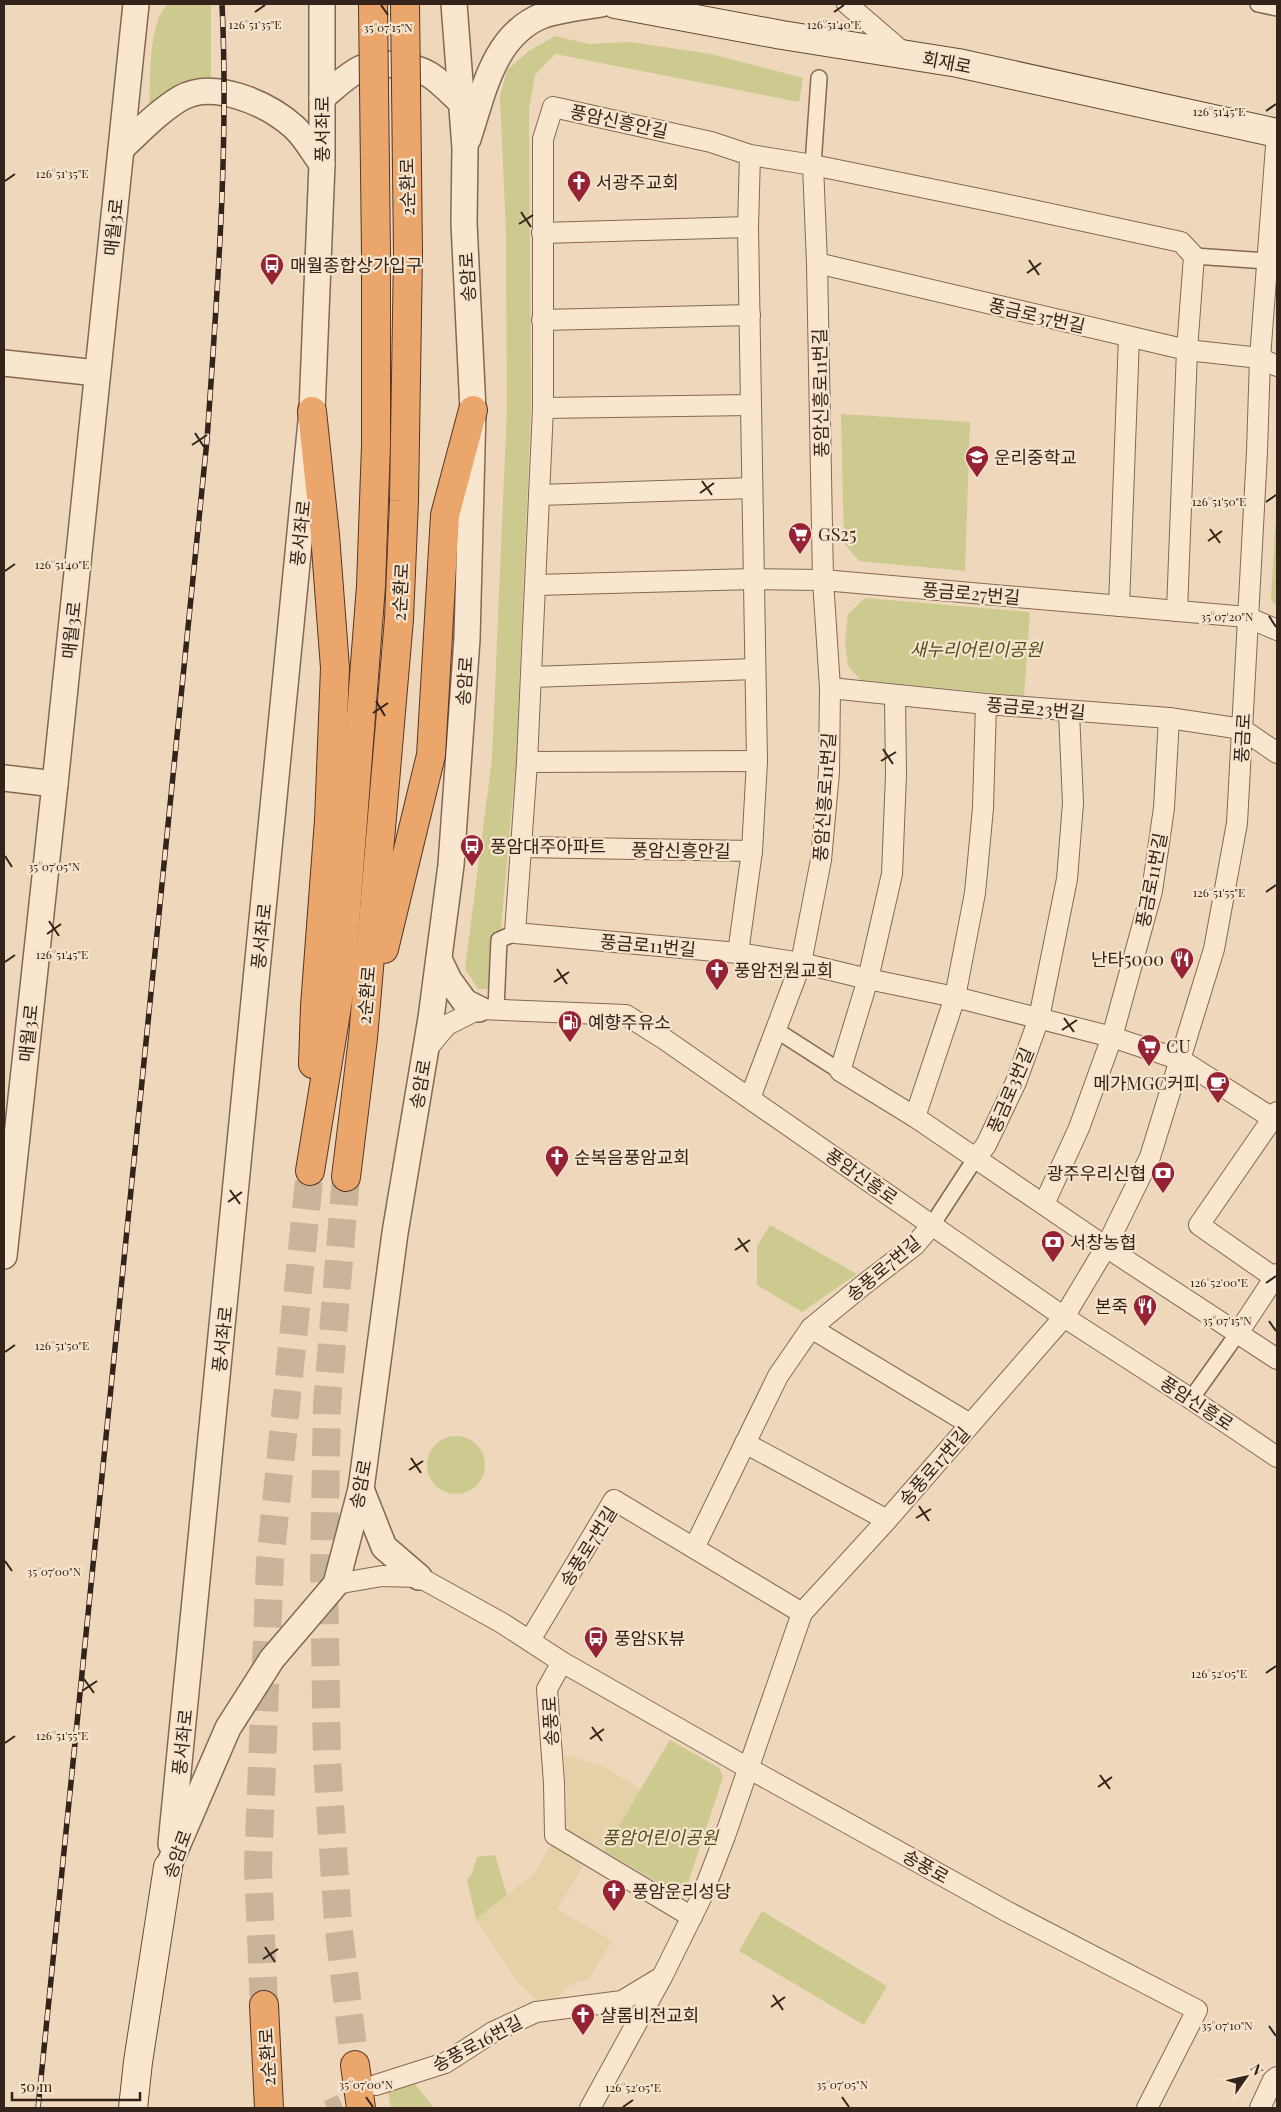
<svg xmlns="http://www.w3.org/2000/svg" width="1281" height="2112" viewBox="0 0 1281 2112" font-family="'Playfair Display','Noto Sans KR',serif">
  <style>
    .farmland { fill: #e4d1a8 }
    .green { fill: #ccca8f }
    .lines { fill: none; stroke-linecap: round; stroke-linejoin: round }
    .pedestrian-tunnel { stroke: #c9b39b; stroke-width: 15; stroke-dasharray: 15 8; stroke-linecap: butt }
    .trunk-tunnel { stroke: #c9b39b; stroke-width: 28; stroke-dasharray: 28 14; stroke-linecap: butt }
    .pedestrian-casing { stroke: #866755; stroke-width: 18 }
    .minor-casing { stroke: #866755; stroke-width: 22 }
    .tertiary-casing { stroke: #866755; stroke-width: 28 }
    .secondary-casing { stroke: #674938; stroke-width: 30 }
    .trunk-casing { stroke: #53372a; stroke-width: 30 }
    .pedestrian { stroke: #f9e6ce; stroke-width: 15 }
    .minor { stroke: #f9e6ce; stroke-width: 20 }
    .tertiary { stroke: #f9e6ce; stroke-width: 25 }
    .secondary { stroke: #f9e6ce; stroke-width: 28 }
    .trunk { stroke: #eba66c; stroke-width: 28 }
    .rail-casing { stroke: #34231a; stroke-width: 5.5 }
    .rail { stroke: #f6e3cb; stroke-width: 4; stroke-dasharray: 11; stroke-linecap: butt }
    .trunk-bridge-casing { stroke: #53372a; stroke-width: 30; stroke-linecap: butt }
    .trunk-bridge { stroke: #eba66c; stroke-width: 28 }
    .ticks { fill: none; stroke: #34231a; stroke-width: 2 }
    .labels { text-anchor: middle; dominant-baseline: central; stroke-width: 4.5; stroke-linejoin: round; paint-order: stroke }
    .street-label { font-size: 18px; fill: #34231a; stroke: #f6e3cb }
    .poi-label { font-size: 18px; fill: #34231a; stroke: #f6e3cb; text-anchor: start }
    .park-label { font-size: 18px; font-style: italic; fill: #4c5120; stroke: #f6e3cb }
    .ticks-label { font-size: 12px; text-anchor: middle; fill: #34231a; stroke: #f6e3cb; stroke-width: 4.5; stroke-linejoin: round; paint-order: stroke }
  </style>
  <rect width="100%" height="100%" fill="#eed7bb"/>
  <!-- farmland -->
  <g class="farmland">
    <polygon points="564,1754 604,1767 641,1789 604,1851 565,1830 567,1802"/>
    <polygon points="553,1841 586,1862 557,1909 612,1941 588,1980 572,1983 557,1998 541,2003 517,1982 476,1919 534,1874"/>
  </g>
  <!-- green -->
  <g class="green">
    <path d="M168 4H211V98L149 110C151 83 147 23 168 4Z"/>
    <polygon points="555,36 589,44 631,42 711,54 803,78 799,102 555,54 535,75 529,109 531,408 516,761 501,929 491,937 490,989 478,989 465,969 492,759 507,408 506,233 500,96 507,70 529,51"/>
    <polygon points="841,414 970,422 965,571 859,561 844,543"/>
    <polygon points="1277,500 1277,606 1271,600"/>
    <polygon points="865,598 1030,612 1024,696 861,680 848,666 845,641 848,614"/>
    <polygon points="770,1225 857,1274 802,1312 757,1285 757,1246"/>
    <circle cx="456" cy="1465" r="29"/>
    <polygon points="670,1740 719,1768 723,1777 686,1889 674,1892 604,1851"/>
    <polygon points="495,1855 507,1895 476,1919 467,1880 472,1873 477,1857"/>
    <polygon points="762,1911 887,1986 864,2025 739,1951"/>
    <polygon points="414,2083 434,2108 391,2108 388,2092"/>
  </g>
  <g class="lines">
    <!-- pedestrian-tunnel -->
    <polyline class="pedestrian-tunnel" points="327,2108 364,2091"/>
    <!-- trunk-tunnel -->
    <g class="trunk-tunnel">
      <polyline points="346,1177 327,1404 324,1573 327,1761 338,1923 355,2065"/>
      <polyline points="264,2005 258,1867 270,1562 310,1171"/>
    </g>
    <!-- pedestrian casing -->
    <g class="pedestrian-casing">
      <g id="pedestrian">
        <polyline points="1258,4 1277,8"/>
        <polyline points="813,165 819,78"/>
        <polyline points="1194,256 1267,261"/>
        <polyline points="496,1009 499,940 515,933"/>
        <polyline points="776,1030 840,1071"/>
        <polyline points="932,1225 975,1159"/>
        <polyline points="1191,1399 1238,1333"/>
      </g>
    </g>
    <!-- minor casing -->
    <g class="minor-casing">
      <g id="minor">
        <polyline points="847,4 904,53"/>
        <polyline points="542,233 748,227"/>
        <polyline points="817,263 1187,350 1260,358 1277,366"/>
        <polyline points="542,320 750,315"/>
        <polyline points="543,408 751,405"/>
        <polyline points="539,495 752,488"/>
        <polyline points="536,585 753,579 823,580 1247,617 1277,630"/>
        <polyline points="1119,606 1129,337"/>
        <polyline points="1177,611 1187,350 1194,256 1181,242 1004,204 813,165 750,155 711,142 553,107 543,139 543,408 527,762 515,933 738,953 801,963 868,979 955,997 1112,1037 1181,1060 1277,1121"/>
        <polyline points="532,677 755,669"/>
        <polyline points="830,688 986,704 1169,718 1242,729 1277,753"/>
        <polyline points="895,695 896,775 892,874 868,979 840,1071 915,1117 1106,1247 1277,1359"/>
        <polyline points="527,762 757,761"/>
        <polyline points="520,847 752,851"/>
        <polyline points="738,953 752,851 757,761 748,227 750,155"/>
        <polyline points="426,1050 447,1025 479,1009 626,1015 664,1039 1064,1317 1191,1399 1277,1457"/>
        <polyline points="750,1098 801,963 821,860 829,772 830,688 823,580 817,263 813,165"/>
        <polyline points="915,1117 955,997 975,893 983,808 986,704"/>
        <polyline points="975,1159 986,1145 1016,1082 1039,1018 1067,879 1073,803 1069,712"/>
        <polyline points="1044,1204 1079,1128 1112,1037 1152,891 1164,808 1169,718"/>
        <polyline points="1275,1278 1199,1225 1277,1112"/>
        <polyline points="811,1328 970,1424"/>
        <polyline points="1238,1333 1277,1274"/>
        <polyline points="745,1443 887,1520"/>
        <polyline points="694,1548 778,1376 811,1328 862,1286 915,1245 932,1225"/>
        <polyline points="336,1584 382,1576 419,1577 502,1623 562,1662 748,1768 1006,1911 1197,2010 1147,2108"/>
        <polyline points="530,1640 614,1500 802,1613"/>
        <polyline points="562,1662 547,1689 554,1783 555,1835 692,1917"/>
        <polyline points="376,2085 445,2063 493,2032 536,2012 622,2001 660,1978"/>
        <polyline points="590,2108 662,1977 701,1898 725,1836 802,1613 887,1520 1064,1317 1106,1247 1150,1157 1214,949 1237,823 1257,452 1260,358 1277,133"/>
        <polyline points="1260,2108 1273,2080 1277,2077"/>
      </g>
    </g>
    <!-- tertiary casing -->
    <g class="tertiary-casing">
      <g id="tertiary">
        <path d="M322 98C334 88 348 74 362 68 382 61 412 64 430 75 441 82 452 94 462 103"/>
        <path d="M468 139C483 94 493 34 544 15 562 9 583 7 601 4"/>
        <path d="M122 148C140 131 159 111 181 98 214 79 268 104 294 127 305 137 313 152 322 164"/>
        <polyline points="4,363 97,373"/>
        <polyline points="4,778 55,784"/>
        <polyline points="439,959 449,980 465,1002 479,1009"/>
        <polyline points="4,1256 55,784 136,4"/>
        <polyline points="361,1489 384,1547 419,1577"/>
        <polyline points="171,1844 312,411 322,164 322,4"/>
        <polyline points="168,1867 228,1728 272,1659 336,1584 361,1489 395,1233 431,1018 451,865 467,639 473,410 464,223 465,148 454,4"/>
      </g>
    </g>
    <!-- secondary casing -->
    <g class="secondary-casing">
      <g id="secondary">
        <polyline points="615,4 782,35 958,63 1277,133"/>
        <polyline points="133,2108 138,2062 168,1867"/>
      </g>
    </g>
    <!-- trunk casing -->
    <g class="trunk-casing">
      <g id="trunk">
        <polyline points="312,411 325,535 335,668 329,820 315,1006 313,1064"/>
        <polyline points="384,949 431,755 445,515 473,410"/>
        <polyline points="310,1171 340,988 371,586 376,445 376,254"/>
        <polyline points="346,1177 363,1038 399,619 404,501 408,253"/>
        <polyline points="264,2005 269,2108"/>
        <polyline points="355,2065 361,2108"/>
      </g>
    </g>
    <!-- pedestrian -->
    <use href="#pedestrian" class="pedestrian"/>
    <!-- minor -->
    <use href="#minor" class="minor"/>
    <!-- tertiary -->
    <use href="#tertiary" class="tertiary"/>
    <!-- secondary -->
    <use href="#secondary" class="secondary"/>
    <!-- trunk -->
    <use href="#trunk" class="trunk"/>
    <!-- rail casing -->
    <g class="rail-casing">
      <path id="rail" d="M38 2108 207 440C217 295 229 149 222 4"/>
    </g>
    <!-- rail -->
    <use href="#rail" class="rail"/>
    <!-- trunk-bridge casing -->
    <g class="trunk-bridge-casing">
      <g id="trunk-bridge">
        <polyline points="373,4 376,254"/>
        <polyline points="405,4 408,253"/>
      </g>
    </g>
    <!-- trunk-bridge -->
    <use href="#trunk-bridge" class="trunk-bridge"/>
  </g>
  <!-- ticks -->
  <path class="ticks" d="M381 5 388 15M255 12 265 5M834 12 844 5M1266 111 1276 104M5 181 15 174M521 212 531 227M519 224 533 215M1029 260 1039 275M1027 273 1041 263M195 433 204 447M192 445 207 435M702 481 712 495M700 493 714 483M1266 502 1276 495M1210 529 1220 543M1208 541 1222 531M5 571 15 564M1269 616 1276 627M376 701 385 716M373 713 388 703M883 749 893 764M881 761 896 752M5 856 12 867M1266 892 1276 885M49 921 59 936M47 934 61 924M5 962 15 955M557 969 567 984M554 982 569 972M1064 1018 1074 1032M1062 1030 1077 1020M230 1190 240 1204M228 1202 242 1192M738 1238 748 1252M735 1250 750 1240M1266 1283 1276 1276M1269 1321 1276 1331M5 1352 15 1345M411 1458 421 1473M409 1470 423 1461M919 1506 929 1521M916 1518 931 1509M5 1561 12 1571M1266 1673 1276 1666M84 1679 94 1693M82 1691 97 1681M592 1727 602 1741M590 1739 604 1729M5 1743 15 1736M1100 1775 1110 1789M1098 1787 1112 1777M265 1947 275 1962M263 1959 278 1949M773 1995 783 2010M771 2007 785 1997M1269 2026 1276 2036M366 2097 373 2107M842 2097 849 2107M623 2107 633 2100"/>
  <!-- icons -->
  <defs>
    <g id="church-pin" transform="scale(1.25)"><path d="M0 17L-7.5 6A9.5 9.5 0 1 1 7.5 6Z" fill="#962335" stroke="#f6e3cb"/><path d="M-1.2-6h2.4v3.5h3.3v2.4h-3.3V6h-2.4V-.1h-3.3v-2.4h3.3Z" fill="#fff"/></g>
    <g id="bus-pin" transform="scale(1.25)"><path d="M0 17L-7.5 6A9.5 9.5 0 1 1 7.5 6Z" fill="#962335" stroke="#f6e3cb"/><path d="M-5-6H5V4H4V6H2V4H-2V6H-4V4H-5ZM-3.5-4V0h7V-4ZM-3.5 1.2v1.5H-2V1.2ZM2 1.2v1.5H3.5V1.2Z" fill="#fff"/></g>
    <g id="school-pin" transform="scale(1.25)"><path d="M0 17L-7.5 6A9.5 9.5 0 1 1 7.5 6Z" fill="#962335" stroke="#f6e3cb"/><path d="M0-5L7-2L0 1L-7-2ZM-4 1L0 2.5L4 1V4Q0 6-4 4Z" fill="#fff"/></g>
    <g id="supermarket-pin" transform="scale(1.25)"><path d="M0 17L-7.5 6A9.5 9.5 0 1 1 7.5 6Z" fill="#962335" stroke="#f6e3cb"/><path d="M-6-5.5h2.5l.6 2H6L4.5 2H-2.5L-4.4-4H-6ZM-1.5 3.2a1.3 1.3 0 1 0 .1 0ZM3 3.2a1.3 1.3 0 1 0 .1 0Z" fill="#fff"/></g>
    <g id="restaurant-pin" transform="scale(1.25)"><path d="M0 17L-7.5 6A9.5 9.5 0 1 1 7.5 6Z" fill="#962335" stroke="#f6e3cb"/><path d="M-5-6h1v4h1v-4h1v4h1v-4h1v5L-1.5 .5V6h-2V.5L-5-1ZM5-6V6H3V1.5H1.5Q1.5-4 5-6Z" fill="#fff"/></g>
    <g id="fuel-pin" transform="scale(1.25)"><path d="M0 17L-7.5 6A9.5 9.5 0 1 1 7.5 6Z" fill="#962335" stroke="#f6e3cb"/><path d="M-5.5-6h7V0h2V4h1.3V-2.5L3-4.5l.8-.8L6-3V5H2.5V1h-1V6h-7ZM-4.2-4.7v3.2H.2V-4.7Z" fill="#fff"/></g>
    <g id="cafe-pin" transform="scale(1.25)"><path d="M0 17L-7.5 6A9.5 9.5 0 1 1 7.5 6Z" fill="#962335" stroke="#f6e3cb"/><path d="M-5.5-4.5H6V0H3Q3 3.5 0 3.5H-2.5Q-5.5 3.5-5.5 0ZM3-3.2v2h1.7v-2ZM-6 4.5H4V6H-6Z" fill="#fff"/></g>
    <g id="bank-pin" transform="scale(1.25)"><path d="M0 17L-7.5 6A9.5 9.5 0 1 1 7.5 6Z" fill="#962335" stroke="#f6e3cb"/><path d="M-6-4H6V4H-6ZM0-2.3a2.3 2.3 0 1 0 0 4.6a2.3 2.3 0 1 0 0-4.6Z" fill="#fff"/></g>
  </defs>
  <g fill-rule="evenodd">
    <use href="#church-pin" x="579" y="182"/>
    <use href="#bus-pin" x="272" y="265"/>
    <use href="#school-pin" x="977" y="457"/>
    <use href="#supermarket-pin" x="800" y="534"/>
    <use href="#bus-pin" x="472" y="846"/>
    <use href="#restaurant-pin" x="1182" y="959"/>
    <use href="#church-pin" x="717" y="970"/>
    <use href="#fuel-pin" x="570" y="1022"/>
    <use href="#supermarket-pin" x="1149" y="1046"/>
    <use href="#cafe-pin" x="1218" y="1083"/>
    <use href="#church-pin" x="557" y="1157"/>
    <use href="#bank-pin" x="1163" y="1173"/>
    <use href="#bank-pin" x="1053" y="1242"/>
    <use href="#restaurant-pin" x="1145" y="1306"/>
    <use href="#bus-pin" x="596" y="1638"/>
    <use href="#church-pin" x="614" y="1891"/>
    <use href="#church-pin" x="583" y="2015"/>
  </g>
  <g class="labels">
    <!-- street labels -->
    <g class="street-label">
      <text transform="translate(947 62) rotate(11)">회재로</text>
      <text transform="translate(619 121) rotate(12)">풍암신흥안길</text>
      <text transform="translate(322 129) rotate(-90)">풍서좌로</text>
      <text transform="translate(407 187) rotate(-91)">2순환로</text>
      <text transform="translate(113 227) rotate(-84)">매월3로</text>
      <text transform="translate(467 277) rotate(-93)">송암로</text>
      <text transform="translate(1037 315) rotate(13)">풍금로37번길</text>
      <text transform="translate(820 393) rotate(-91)">풍암신흥로11번길</text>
      <text transform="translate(300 533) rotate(-84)">풍서좌로</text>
      <text transform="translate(400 592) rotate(-87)">2순환로</text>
      <text transform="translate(971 593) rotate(5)">풍금로27번길</text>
      <text transform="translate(71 630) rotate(-84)">매월3로</text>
      <text transform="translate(464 681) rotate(-86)">송암로</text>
      <text transform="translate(1036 708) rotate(5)">풍금로23번길</text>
      <text transform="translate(1242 738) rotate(-87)">풍금로</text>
      <text transform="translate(824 797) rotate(-86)">풍암신흥로11번길</text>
      <text transform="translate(681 850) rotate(1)">풍암신흥안길</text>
      <text transform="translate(1151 880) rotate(-79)">풍금로11번길</text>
      <text transform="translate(261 936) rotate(-84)">풍서좌로</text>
      <text transform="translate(648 945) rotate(5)">풍금로11번길</text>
      <text transform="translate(366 995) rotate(-85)">2순환로</text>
      <text transform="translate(28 1033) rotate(-84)">매월3로</text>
      <text transform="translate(420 1084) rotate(-80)">송암로</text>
      <text transform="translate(1010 1090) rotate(-67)">풍금로3번길</text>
      <text transform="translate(862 1176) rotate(35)">풍암신흥로</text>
      <text transform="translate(883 1268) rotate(-40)">송풍로7번길</text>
      <text transform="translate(222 1339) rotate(-84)">풍서좌로</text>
      <text transform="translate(1197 1403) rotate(33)">풍암신흥로</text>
      <text transform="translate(934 1466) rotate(-49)">송풍로17번길</text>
      <text transform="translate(360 1484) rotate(-79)">송암로</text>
      <text transform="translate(588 1546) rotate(-58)">송풍로7번길</text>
      <text transform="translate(550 1721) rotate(-93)">송풍로</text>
      <text transform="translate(182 1742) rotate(-84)">풍서좌로</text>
      <text transform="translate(177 1854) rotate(-70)">송암로</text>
      <text transform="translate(926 1866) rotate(29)">송풍로</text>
      <text transform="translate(477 2043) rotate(-28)">송풍로16번길</text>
      <text transform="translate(267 2057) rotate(-93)">2순환로</text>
    </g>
    <!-- poi labels -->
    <g class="poi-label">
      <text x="596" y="182">서광주교회</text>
      <text x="290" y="265">매월종합상가입구</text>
      <text x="994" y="457">운리중학교</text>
      <text x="818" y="534">GS25</text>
      <text x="490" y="846">풍암대주아파트</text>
      <text x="1164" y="959" text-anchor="end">난타5000</text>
      <text x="734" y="970">풍암전원교회</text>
      <text x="588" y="1022">예향주유소</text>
      <text x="1166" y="1046">CU</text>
      <text x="1200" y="1083" text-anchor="end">메가MGC커피</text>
      <text x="574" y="1157">순복음풍암교회</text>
      <text x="1146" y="1173" text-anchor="end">광주우리신협</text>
      <text x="1070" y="1242">서창농협</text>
      <text x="1128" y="1306" text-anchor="end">본죽</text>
      <text x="614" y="1638">풍암SK뷰</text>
      <text x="632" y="1891">풍암운리성당</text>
      <text x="600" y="2015">샬롬비전교회</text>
    </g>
    <!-- park labels -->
    <g class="park-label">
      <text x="976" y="649">새누리어린이공원</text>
      <text x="660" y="1837">풍암어린이공원</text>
    </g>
  </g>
  <g class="ticks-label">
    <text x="255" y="29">126°51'35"E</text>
    <text x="834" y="29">126°51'40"E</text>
    <text x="388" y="32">35°07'15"N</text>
    <text x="1219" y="116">126°51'45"E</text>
    <text x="62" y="178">126°51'35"E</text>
    <text x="1219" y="506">126°51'50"E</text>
    <text x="62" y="569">126°51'40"E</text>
    <text x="1227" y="621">35°07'20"N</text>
    <text x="54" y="871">35°07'05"N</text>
    <text x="1219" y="897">126°51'55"E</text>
    <text x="62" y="959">126°51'45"E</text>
    <text x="1219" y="1287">126°52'00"E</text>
    <text x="1227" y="1325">35°07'15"N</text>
    <text x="62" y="1350">126°51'50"E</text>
    <text x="54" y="1576">35°07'00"N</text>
    <text x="1219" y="1678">126°52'05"E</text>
    <text x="62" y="1740">126°51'55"E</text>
    <text x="1227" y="2030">35°07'10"N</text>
    <text x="366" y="2089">35°07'00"N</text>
    <text x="842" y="2089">35°07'05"N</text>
    <text x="633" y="2092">126°52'05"E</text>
  </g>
  <!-- border -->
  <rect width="1281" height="2112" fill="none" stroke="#34231a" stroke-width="10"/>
  <!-- north arrow -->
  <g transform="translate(1246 2077) rotate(56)" stroke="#f6e3cb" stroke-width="4" paint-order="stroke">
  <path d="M0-4L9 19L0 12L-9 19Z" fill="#34231a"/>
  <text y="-8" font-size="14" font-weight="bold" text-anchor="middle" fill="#34231a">N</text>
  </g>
  <!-- scale -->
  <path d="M12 2092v8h128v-8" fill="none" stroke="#34231a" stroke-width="2.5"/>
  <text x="20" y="2092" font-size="15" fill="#34231a" stroke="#f6e3cb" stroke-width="4" paint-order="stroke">50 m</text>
</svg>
